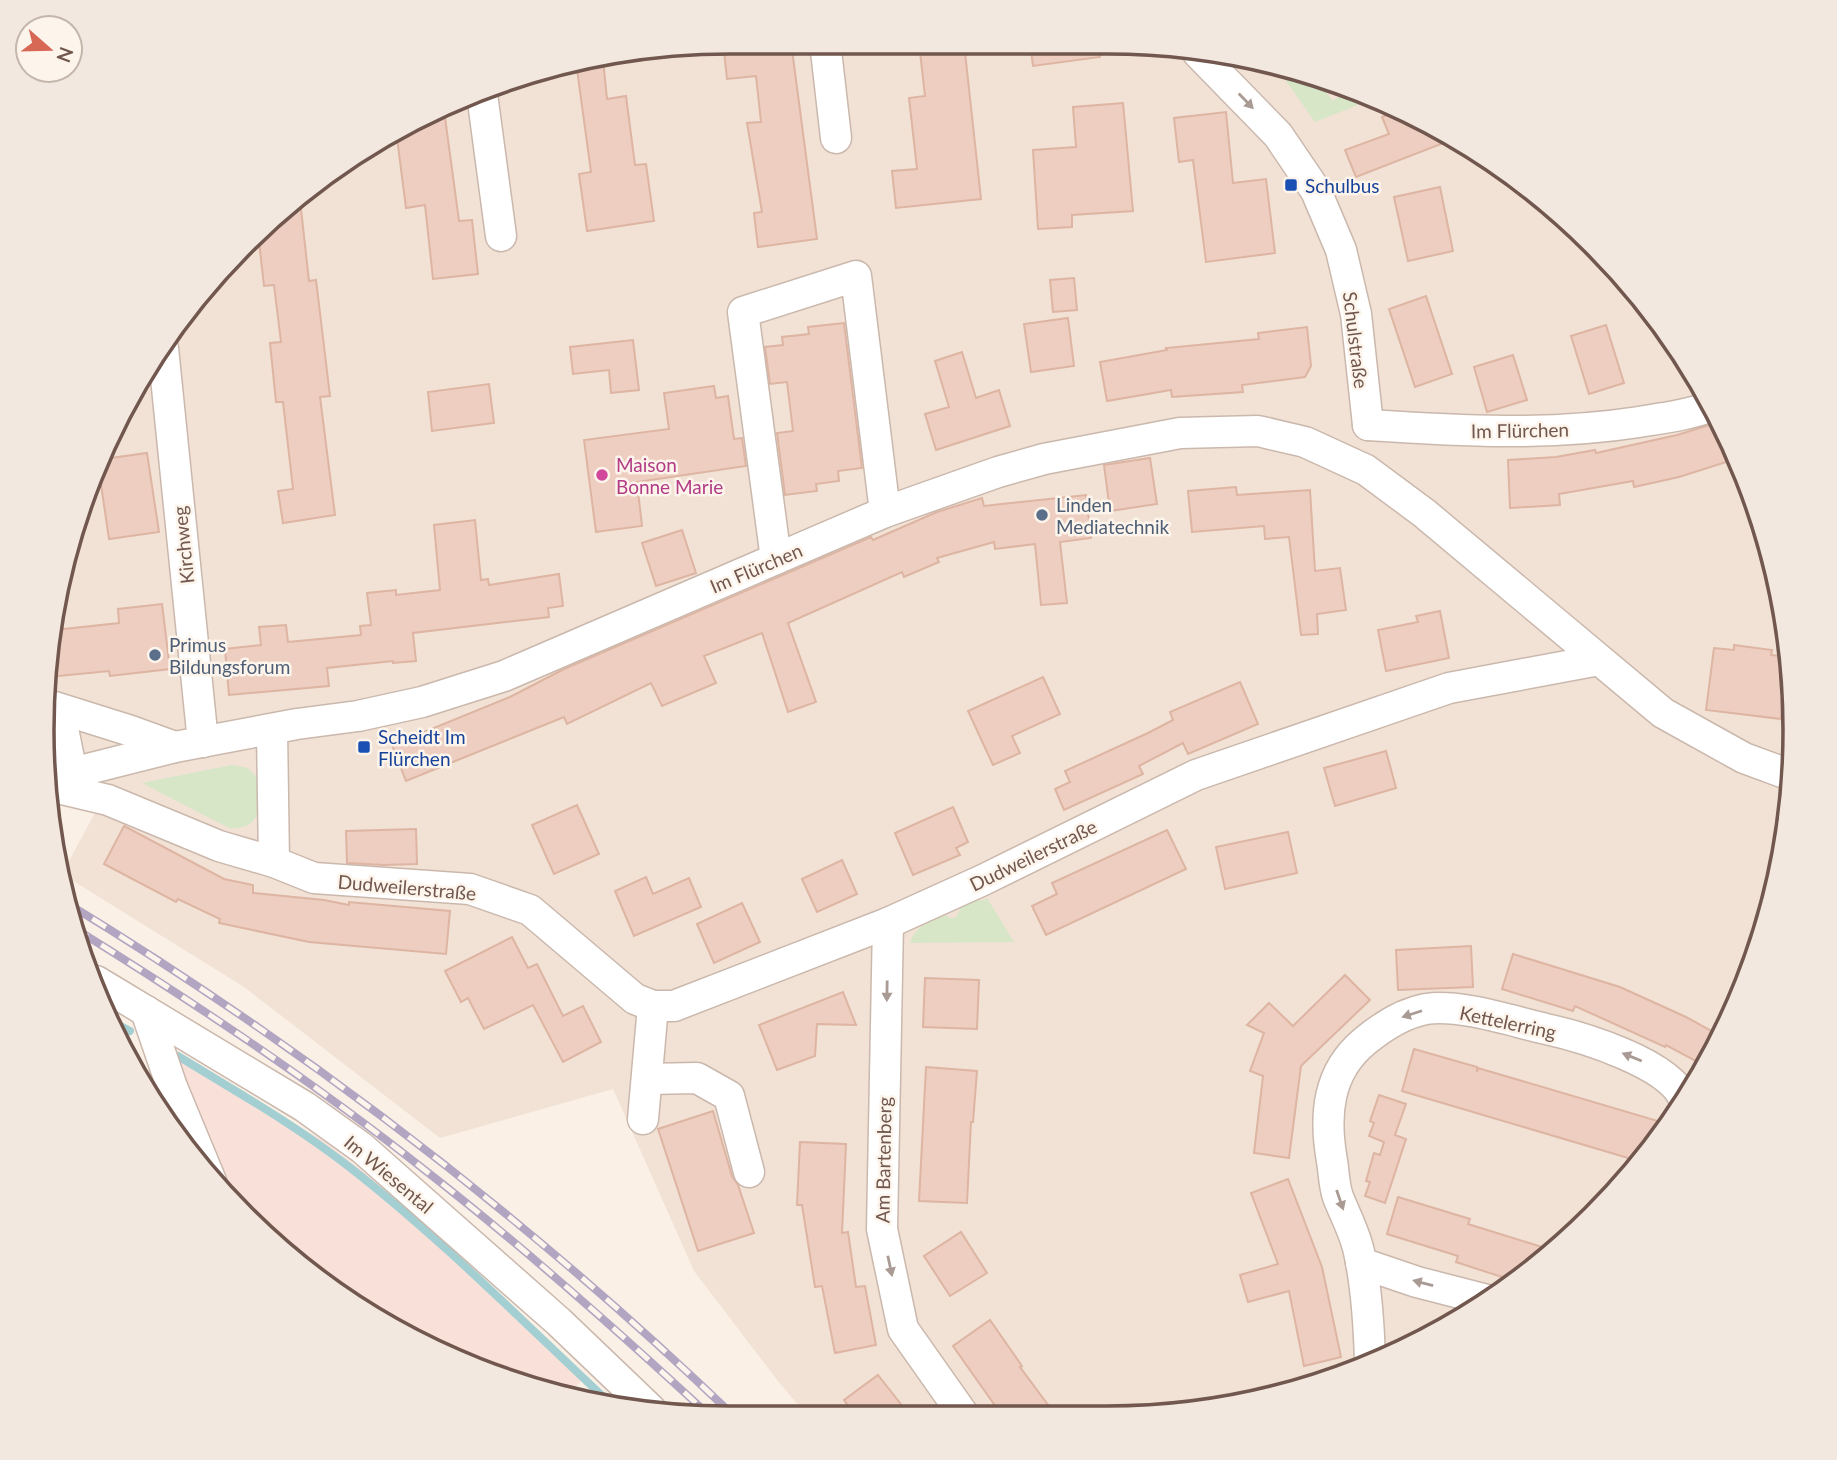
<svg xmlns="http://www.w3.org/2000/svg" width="1837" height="1460" viewBox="0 0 1837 1460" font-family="Lato,sans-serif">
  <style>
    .residential { fill: #f1e2d5 }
    .commercial { fill: #f9e1da }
    .green { fill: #d6e6c6 }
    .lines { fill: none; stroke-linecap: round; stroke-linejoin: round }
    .stream { stroke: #a3cfd2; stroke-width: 8 }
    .building { fill: #edcec0; stroke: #deb4a2; stroke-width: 2 }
    .minor-casing { stroke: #cbb8ad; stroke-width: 33 }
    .minor { stroke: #fff; stroke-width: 30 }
    .rail-casing { stroke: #b2a5c2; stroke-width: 8 }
    .rail { stroke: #fdf5ec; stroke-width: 5; stroke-dasharray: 16; stroke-linecap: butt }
    .oneway { fill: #aa9a94 }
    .transit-dot { fill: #1a4fb4; stroke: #fdf5ec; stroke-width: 2.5 }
    .hotel-dot { fill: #d1479c; stroke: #fdf5ec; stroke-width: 2.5 }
    .service-dot { fill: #5c6f8a; stroke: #fdf5ec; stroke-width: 2.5 }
    .labels { text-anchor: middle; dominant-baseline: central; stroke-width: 5; stroke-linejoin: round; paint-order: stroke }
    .transit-label { font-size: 19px; fill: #164399; stroke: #fdf5ec; text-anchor: start }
    .street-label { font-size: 19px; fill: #71574d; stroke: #fdf5ec }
    .hotel-label { font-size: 19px; fill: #b23c85; stroke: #fdf5ec; text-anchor: start }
    .service-label { font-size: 19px; fill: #4e5e75; stroke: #fdf5ec; text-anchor: start }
    .rim { fill: none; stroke: #71574d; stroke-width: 3.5 }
  </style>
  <rect width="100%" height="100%" fill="#faf0e6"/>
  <!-- residential -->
  <polygon class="residential" points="730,42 1152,43 1329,79 1451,134 1560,212 1625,277 1703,386 1759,509 1789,641 1793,775 1771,908 1724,1035 1653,1149 1560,1248 1451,1326 1328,1382 1152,1416 809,1418 778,1381 694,1271 613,1089 440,1138 244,987 62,874 110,785 46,762 42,730 66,552 134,386 244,243 386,134 552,65"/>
  <!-- commercial -->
  <polygon class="commercial" points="175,1058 321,1139 398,1198 584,1378 566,1396 466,1365 312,1276 212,1183 151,1098"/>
  <!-- green -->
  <g class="green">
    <polygon points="1277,68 1312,75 1333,101 1350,88 1373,99 1315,122"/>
    <path d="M232 765 248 768 260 781C260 805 262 831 229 828L142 783Z"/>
    <path d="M979 898 981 901 987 898 1014 942 910 943C915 926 929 922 945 915L950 918H955L959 913 960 907Z"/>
  </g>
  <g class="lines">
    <!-- stream -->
    <g class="stream">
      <polyline points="113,1022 130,1031"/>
      <path d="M178 1056C235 1091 294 1124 348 1166 442 1239 526 1325 613 1406"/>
    </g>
  </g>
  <!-- building -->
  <g class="building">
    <polygon points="753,42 791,42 817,239 758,247 754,213 762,212 747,123 761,122 756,76 727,79 724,51 754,47"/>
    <polygon points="919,43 964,43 981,199 896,208 892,171 917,169 909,98 925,96"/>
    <polygon points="1030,43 1100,43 1100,57 1033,66"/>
    <polygon points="603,59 607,99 626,96 635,165 646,164 654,221 587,231 579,174 591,172 576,62"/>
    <polygon points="1123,103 1133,211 1072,215 1072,227 1038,229 1033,150 1076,147 1073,107"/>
    <polygon points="444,110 459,221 472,220 478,274 433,279 425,205 406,208 396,130"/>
    <polygon points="1398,110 1435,127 1441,144 1356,177 1345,150 1389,134 1382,117"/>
    <polygon points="1226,112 1233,183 1266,179 1275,253 1206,262 1193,160 1179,162 1174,118"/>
    <polygon points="1440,187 1453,251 1408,261 1394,197"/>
    <polygon points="300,200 309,281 316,280 330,396 320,397 335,515 283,523 278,491 293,489 283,402 276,402 270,343 281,342 274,285 264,286 258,233"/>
    <polygon points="1074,278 1077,310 1053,312 1050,280"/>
    <polygon points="1426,296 1452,374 1415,387 1389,309"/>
    <polygon points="1068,318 1074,366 1031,372 1024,324"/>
    <polygon points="844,323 862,468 838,471 839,481 816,484 817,491 785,495 777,433 793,431 787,382 770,384 765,347 783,345 782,337 809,334 808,327"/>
    <polygon points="1606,325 1624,383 1589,394 1571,336"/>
    <polygon points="1307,327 1311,366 1305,377 1242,385 1243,392 1172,397 1171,390 1107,401 1100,362 1167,350 1166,348 1259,339 1258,333"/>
    <polygon points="633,340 639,390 611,393 609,370 573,374 570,347"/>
    <polygon points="962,352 976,398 999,390 1010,426 936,450 925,414 949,407 935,361"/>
    <polygon points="1513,355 1527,400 1487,412 1474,367"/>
    <polygon points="489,384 494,423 432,431 428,392"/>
    <polygon points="714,386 716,398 728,396 734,439 742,438 746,466 637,482 642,526 596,532 584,440 669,429 664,393"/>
    <polygon points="1719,422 1736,459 1679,477 1634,487 1633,481 1559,494 1560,505 1510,508 1508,460 1556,457 1595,450 1596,453 1677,435"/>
    <polygon points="147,453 159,532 109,539 99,471 104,459"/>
    <polygon points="1150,458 1157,504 1110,511 1104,465"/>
    <polygon points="1236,487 1237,495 1310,490 1315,571 1340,568 1346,610 1317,614 1318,634 1301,635 1289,537 1265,539 1264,526 1192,532 1188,491"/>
    <polygon points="1086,495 1091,538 1060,542 1067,603 1041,605 1035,544 995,549 994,542 937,558 939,562 904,577 902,572 788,623 816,702 788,712 762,633 704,656 716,683 662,706 651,683 567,724 564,717 406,781 392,745 510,697 564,669 871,537 873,540 937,512 982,498 984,506"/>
    <polygon points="475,520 481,580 488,579 489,585 559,574 563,606 548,608 549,617 413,633 416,661 393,663 393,661 327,668 329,686 229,695 225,649 261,645 259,627 286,625 288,642 361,635 360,626 371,625 367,593 396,590 396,595 440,590 434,525"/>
    <polygon points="682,530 696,573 656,586 642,543"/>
    <polygon points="162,604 170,669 110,676 109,671 49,677 55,630 119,623 118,609"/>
    <polygon points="1440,611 1449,658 1386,671 1378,630 1418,622 1416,616"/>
    <polygon points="1734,645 1772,650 1771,655 1789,657 1781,719 1706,710 1714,648 1734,650"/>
    <polygon points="1043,677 1060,714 1012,736 1020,753 993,765 968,711"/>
    <polygon points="1240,682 1258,724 1188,754 1183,743 1139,766 1143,774 1064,810 1055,789 1070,782 1065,771 1148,733 1173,720 1170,712"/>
    <polygon points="1386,751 1396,788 1335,806 1324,768"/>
    <polygon points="577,805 599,854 554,874 532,825"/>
    <polygon points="953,807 968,842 956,848 960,855 913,875 895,833"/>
    <polygon points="124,826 224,879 253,885 253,893 324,900 349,905 349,902 450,911 446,954 309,942 219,923 220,919 178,899 176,902 104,864"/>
    <polygon points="416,829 417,864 384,865 347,863 346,831"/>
    <polygon points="1167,830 1186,869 1046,935 1032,906 1057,894 1052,883"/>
    <polygon points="1288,832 1297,873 1225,889 1216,847"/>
    <polygon points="842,860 857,894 817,912 802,879"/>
    <polygon points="646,877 653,894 689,878 701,907 634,936 615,891"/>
    <polygon points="742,903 760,942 714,963 697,924"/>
    <polygon points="512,937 528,968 537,964 563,1016 583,1006 601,1042 563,1062 533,1005 484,1029 468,998 461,1002 445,971"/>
    <polygon points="1471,946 1473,987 1398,990 1396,950"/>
    <polygon points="1513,954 1620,987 1686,1017 1722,1037 1705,1066 1666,1045 1665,1047 1575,1006 1573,1011 1502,989"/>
    <polygon points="1345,975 1370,1000 1301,1066 1289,1158 1254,1153 1263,1076 1250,1071 1264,1033 1247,1025 1269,1003 1293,1026"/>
    <polygon points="925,978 979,980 977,1029 923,1027"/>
    <polygon points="843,992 856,1025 817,1024 815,1056 777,1070 759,1025"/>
    <polygon points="1414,1049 1477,1067 1477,1072 1478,1068 1668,1124 1653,1149 1641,1162 1618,1155 1402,1091"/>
    <polygon points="926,1067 977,1071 973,1122 971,1122 967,1203 919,1201"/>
    <polygon points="1379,1095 1406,1104 1395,1135 1406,1139 1385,1203 1365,1196 1370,1182 1366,1181 1374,1153 1380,1155 1384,1142 1369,1136 1374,1123 1370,1121"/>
    <polygon points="713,1111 732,1176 738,1185 754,1233 698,1251 658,1129"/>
    <polygon points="800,1142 846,1144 842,1233 848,1232 856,1287 865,1286 876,1345 835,1353 822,1286 815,1287 802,1205 797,1205"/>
    <polygon points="1288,1179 1322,1267 1341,1357 1304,1366 1289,1291 1248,1302 1240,1275 1278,1264 1251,1193"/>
    <polygon points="1398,1197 1470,1219 1468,1224 1555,1251 1514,1281 1456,1262 1458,1256 1387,1234"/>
    <polygon points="961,1232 987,1273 950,1296 924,1256"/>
    <polygon points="990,1320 1022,1366 1020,1367 1057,1417 1003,1417 953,1346"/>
    <polygon points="878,1375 911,1417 857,1418 844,1400"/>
  </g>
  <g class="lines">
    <!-- minor casing -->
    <g class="minor-casing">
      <g id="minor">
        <polyline points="825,42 836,138"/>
        <polyline points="1198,53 1278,135 1316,191 1341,250 1356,314 1368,425"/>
        <polyline points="482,94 501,236"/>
        <polyline points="163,348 203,742"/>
        <path d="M1368 425C1459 431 1549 436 1639 422 1664 418 1688 415 1712 406"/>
        <polyline points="776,559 743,312 856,276 885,512"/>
        <polyline points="45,704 131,731 175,747"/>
        <polyline points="59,709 72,773"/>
        <polyline points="272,730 274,862"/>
        <polyline points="49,782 72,773 175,747 297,724 358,716 422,702 504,676 885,512 998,472 1044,459 1180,433 1258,431 1305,442 1366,470 1424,513 1663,713 1744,758 1793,776"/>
        <polyline points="49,786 108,800 219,846 274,862 314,878 470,889 530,910 635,999 653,1006 674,1006 888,923 983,880 1196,775 1449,688 1599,660"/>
        <polyline points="888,923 882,1229 903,1329 965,1417"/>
        <polyline points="96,981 305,1107 362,1148 559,1322 651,1410"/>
        <polyline points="146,1011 172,1087 211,1181"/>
        <polyline points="647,1079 697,1078 729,1096 749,1172"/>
        <polyline points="643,1119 653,1006"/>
        <polyline points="1361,1263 1417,1282 1487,1300"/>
        <path d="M1370 1362C1369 1325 1367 1289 1359 1252 1355 1233 1345 1215 1338 1197 1334 1186 1334 1173 1332 1161 1324 1116 1327 1072 1365 1041 1382 1027 1404 1013 1426 1009 1461 1004 1511 1021 1546 1029 1582 1037 1669 1063 1684 1099"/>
      </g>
    </g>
    <!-- minor -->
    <use href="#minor" class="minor"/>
    <!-- rail casing -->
    <g class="rail-casing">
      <g id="rail">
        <path d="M65 902C307 1049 532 1222 736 1418"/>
        <path d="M74 928C195 1003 314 1082 426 1171 525 1248 618 1331 710 1416"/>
      </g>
    </g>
    <!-- rail -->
    <use href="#rail" class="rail"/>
  </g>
  <!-- one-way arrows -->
  <defs><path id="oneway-solid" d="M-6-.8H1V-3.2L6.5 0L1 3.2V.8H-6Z" transform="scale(1.75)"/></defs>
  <g class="oneway">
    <use href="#oneway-solid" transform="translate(1246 101) rotate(46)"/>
    <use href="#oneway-solid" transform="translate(887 991) rotate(91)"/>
    <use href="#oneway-solid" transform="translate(1412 1014) rotate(162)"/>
    <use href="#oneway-solid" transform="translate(1632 1057) rotate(-158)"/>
    <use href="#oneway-solid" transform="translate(1340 1200) rotate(71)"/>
    <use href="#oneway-solid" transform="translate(890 1266) rotate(78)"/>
    <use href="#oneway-solid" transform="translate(1423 1283) rotate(-165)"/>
  </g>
  <!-- markers -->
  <g class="transit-dot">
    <rect x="1284" y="178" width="14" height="14" rx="3.5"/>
    <rect x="357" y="740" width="14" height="14" rx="3.5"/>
  </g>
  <circle class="hotel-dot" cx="602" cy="475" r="7"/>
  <g class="service-dot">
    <circle cx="1042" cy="515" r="7"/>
    <circle cx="155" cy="655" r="7"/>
  </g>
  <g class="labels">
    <!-- transit labels -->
    <g class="transit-label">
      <text x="1305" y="185">Schulbus</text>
      <text x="378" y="736">Scheidt Im<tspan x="378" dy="22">Flürchen</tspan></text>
    </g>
    <!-- street labels -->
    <g class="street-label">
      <text transform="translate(1356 340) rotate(83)">Schulstraße</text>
      <text transform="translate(1520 430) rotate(-1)">Im Flürchen</text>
      <text transform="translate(183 545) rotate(-96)">Kirchweg</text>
      <text transform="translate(756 568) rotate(-23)">Im Flürchen</text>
      <text transform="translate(1033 855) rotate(-26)">Dudweilerstraße</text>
      <text transform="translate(407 887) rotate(5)">Dudweilerstraße</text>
      <text transform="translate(1508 1022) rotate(12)">Kettelerring</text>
      <text transform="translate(883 1160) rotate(-89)">Am Bartenberg</text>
      <text transform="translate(389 1174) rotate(40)">Im Wiesental</text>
    </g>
    <!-- hotel labels -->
    <g class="hotel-label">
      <text x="616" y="464">Maison<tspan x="616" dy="22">Bonne Marie</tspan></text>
    </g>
    <!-- service labels -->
    <g class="service-label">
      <text x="1056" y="504">Linden<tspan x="1056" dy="22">Mediatechnik</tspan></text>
      <text x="169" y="644">Primus<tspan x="169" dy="22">Bildungsforum</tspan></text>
    </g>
  </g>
  <!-- crop -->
  <path d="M0 0H1837V1460H0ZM730 54H1107A676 676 0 0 1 1783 730V730A676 676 0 0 1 1107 1406H730A676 676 0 0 1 54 730V730A676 676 0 0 1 730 54Z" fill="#f2e8df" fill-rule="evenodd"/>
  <path class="rim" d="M730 54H1107A676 676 0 0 1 1783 730V730A676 676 0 0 1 1107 1406H730A676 676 0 0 1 54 730V730A676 676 0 0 1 730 54Z"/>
  <!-- north arrow -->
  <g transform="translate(49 49) rotate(110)"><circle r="33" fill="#fdf5ec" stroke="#c5b6ac" stroke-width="2"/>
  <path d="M0-5L12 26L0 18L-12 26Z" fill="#d86856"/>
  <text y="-10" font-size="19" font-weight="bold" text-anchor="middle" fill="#71574d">N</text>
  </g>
</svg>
